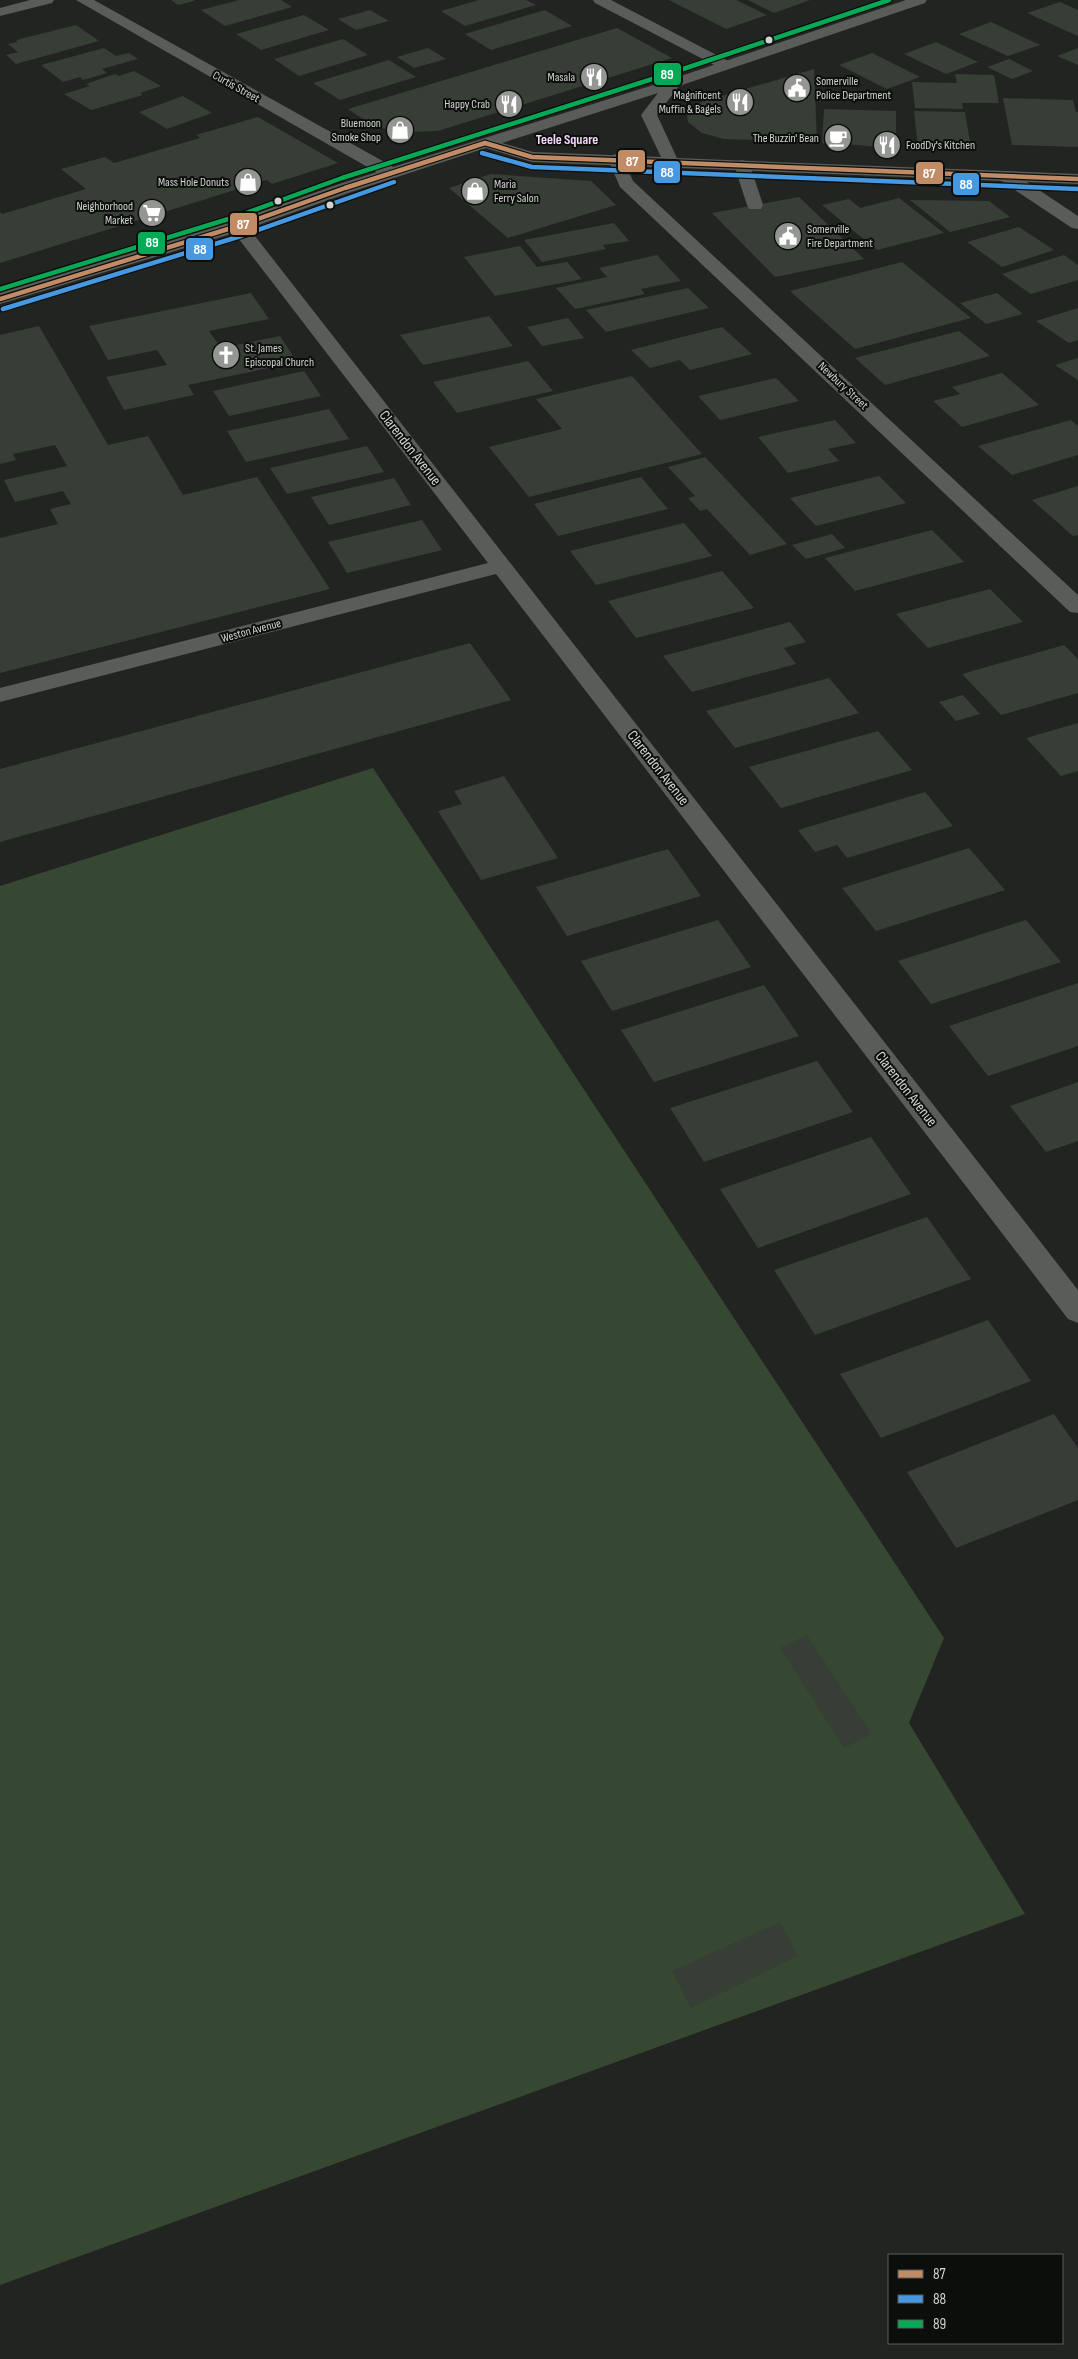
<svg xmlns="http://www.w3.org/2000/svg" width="1078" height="2359" viewBox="0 0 1078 2359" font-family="'Sofia Sans Condensed',sans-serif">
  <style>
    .green { fill: #364832 }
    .building { fill: #373e36 }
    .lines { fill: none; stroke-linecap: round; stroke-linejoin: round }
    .service { fill: #5a5c5a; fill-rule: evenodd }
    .minor { fill: #5a5c5a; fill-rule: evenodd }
    .tertiary { fill: #5a5c5a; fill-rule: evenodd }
    .secondary { fill: #5a5c5a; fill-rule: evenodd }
    .bus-1-casing { stroke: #0c0e0c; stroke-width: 7 }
    .bus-2-casing { stroke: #0c0e0c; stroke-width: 7 }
    .bus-3-casing { stroke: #0c0e0c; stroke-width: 7 }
    .bus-1 { stroke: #c18c65; stroke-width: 4.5 }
    .bus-2 { stroke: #4699e1; stroke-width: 4.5 }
    .bus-3 { stroke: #06aa56; stroke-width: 4.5 }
    .bus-dot { fill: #d1d4d1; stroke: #0c0e0c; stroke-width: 2 }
    .labels { text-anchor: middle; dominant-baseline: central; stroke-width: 4; stroke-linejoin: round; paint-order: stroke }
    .far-poi-label { font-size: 12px; fill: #d1d4d1; stroke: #0c0e0c; text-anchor: end }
    .far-street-label { font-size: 12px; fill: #d1d4d1; stroke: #0c0e0c }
    .far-neighbourhood-label { font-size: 14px; font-weight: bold; fill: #f4d5fa; stroke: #0c0e0c }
    .street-label { font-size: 15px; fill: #d1d4d1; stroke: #0c0e0c }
    .line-badge { stroke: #0c0e0c; stroke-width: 2 }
    .badge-label { font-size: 14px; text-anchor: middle; font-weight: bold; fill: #fff }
  </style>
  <rect width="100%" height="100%" fill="#222421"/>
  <!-- green -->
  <polygon class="green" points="373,768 944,1638 909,1723 1025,1914 0,2285 0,886"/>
  <!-- building -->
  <g class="building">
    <polygon points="171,0 194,0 194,1 178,5"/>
    <polygon points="239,0 281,0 292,7 225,26 201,10"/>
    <polygon points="479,0 526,0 536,5 465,26 441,11"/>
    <polygon points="669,0 736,0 767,15 726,29"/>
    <polygon points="748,0 810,0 774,13"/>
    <polygon points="1060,2 1078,10 1078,36 1027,13"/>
    <polygon points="370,10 389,21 356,30 338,19"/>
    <polygon points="545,10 572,26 491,50 465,34"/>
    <polygon points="304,15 329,30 261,50 236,34"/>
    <polygon points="991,22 1040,45 1008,56 959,34"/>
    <polygon points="76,25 99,41 16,64 6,55 18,52 8,44 18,42 16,40"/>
    <polygon points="617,28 672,58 438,131 408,132 386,129 370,124 348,109"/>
    <polygon points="343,39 368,55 299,76 274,59"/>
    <polygon points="936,42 978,62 946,74 904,54"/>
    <polygon points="104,48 116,56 129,53 138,59 102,69 107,73 83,80 80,77 63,82 41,65"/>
    <polygon points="428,48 446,59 414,68 397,57"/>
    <polygon points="1078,48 1078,65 1057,56"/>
    <polygon points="872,53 920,77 887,89 839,65"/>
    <polygon points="1009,59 1033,71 1012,79 987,67"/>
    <polygon points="389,60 416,77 340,100 313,83"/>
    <polygon points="814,69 817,142 724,139 702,133 688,122 687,117 689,111 701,102"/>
    <polygon points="134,71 161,86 140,93 143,95 91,110 64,94 90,86 86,84 115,74 119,76"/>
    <polygon points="955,74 994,75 999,103 962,103 963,109 915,108 912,82 957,83"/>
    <polygon points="183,96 212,113 167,129 139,112"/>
    <polygon points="1003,98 1073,100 1076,112 1078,112 1078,147 1012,145"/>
    <polygon points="824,109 896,111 896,146 889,148 846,144 830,145 822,143"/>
    <polygon points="914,111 965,112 971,148 918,147"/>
    <polygon points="258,117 338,163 272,184 267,180 0,263 0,212 2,214 86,189 61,169 105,157 114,163 200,138 196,135"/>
    <polygon points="491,174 591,181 616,205 508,238 449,188"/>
    <polygon points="799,197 864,259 775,277 712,213"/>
    <polygon points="899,198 944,233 877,250 822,205 849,199 860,208"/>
    <polygon points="910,200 989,201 1010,217 950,232"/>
    <polygon points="614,223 629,241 603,245 606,249 542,262 524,240"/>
    <polygon points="1019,227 1054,250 1002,267 967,242"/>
    <polygon points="520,246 537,267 567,262 582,279 495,296 464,257"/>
    <polygon points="657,255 681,281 641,289 645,294 575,309 556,288 607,277 599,268"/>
    <polygon points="1064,255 1078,265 1078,280 1031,294 1002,274"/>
    <polygon points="902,262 971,318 855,349 790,291"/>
    <polygon points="688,288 709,308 606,332 586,310"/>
    <polygon points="251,293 269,319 209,331 221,348 280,336 297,362 188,385 194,395 124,410 106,377 167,365 157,350 108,360 89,326"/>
    <polygon points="997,293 1023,314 986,324 960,303"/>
    <polygon points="1078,308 1078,340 1069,343 1036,321"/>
    <polygon points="489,316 513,346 423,365 400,335"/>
    <polygon points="568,318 584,338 542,346 527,327"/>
    <polygon points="39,326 108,445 148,436 183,495 257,477 330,589 0,673 0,538 58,524 50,509 71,504 63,491 15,502 4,480 67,466 55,445 13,454 16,460 0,464 0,335"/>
    <polygon points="722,327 752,354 690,370 680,360 650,368 631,350"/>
    <polygon points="959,331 990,356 885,385 855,358"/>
    <polygon points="1078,358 1078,380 1055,365"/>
    <polygon points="528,361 553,391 457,413 433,382"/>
    <polygon points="304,371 321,396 229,416 213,391"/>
    <polygon points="1002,373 1039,405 962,427 933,401 960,394 952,387"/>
    <polygon points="632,376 702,454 529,497 489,447 562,429 536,399"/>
    <polygon points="776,378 799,401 720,420 698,396"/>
    <polygon points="329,409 349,439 246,462 227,431"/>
    <polygon points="835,420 856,443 828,449 839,461 788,473 758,437"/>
    <polygon points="1071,420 1078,426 1078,455 1012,475 978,446"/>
    <polygon points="367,446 384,472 287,494 270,468"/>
    <polygon points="705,457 787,544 750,555 707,509 700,511 688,498 695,496 668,467"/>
    <polygon points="879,476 906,503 816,526 790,498"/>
    <polygon points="641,477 668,509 558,536 534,504"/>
    <polygon points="394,478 411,505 329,525 311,497"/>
    <polygon points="1078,486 1078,535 1073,536 1032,500"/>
    <polygon points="422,520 442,550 347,573 328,542"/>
    <polygon points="684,523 712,556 596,585 570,551"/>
    <polygon points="932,530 964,562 855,591 825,558"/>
    <polygon points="832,534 845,548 806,559 792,545"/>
    <polygon points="722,571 754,608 636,638 608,601"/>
    <polygon points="990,589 1023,622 928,648 896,614"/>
    <polygon points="790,622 806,642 784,648 796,664 692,692 663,656"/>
    <polygon points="470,643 511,700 0,842 0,769"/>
    <polygon points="1064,645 1078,659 1078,693 1001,715 962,674"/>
    <polygon points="829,678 859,713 735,748 706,711"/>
    <polygon points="963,695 980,714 956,721 939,702"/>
    <polygon points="1078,723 1078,771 1061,776 1026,738"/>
    <polygon points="878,731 912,770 781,808 749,767"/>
    <polygon points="504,776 558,858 481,880 438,811 462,804 454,791"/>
    <polygon points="925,792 953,826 847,858 837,845 815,852 798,830"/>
    <polygon points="969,848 1005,890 876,931 842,888"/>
    <polygon points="668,849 701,896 567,936 536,887"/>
    <polygon points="718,920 751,967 612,1011 581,961"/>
    <polygon points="1026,920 1061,962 931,1004 898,961"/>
    <polygon points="1078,983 1078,1046 988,1076 949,1026"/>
    <polygon points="764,985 799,1036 654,1082 621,1030"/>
    <polygon points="817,1061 853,1112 704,1162 670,1108"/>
    <polygon points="1078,1082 1078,1141 1046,1152 1010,1106"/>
    <polygon points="871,1137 911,1194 758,1248 720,1189"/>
    <polygon points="927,1217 971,1279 815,1335 774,1270"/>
    <polygon points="988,1320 1031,1381 881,1438 840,1374"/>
    <polygon points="1054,1414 1078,1448 1078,1500 956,1548 907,1472"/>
    <polygon points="807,1635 872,1734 844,1748 780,1648"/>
    <polygon points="780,1922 798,1956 691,2008 672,1971"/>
  </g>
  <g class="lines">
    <!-- service -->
    <polygon class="service" points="742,160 748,162 750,165 763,205 761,209 749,209 747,205 734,165 736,162"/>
    <!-- minor -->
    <g class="minor">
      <polygon points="30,0 54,0 52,3 0,16 0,8"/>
      <polygon points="593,0 611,0 730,62 733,65 730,68 720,68 595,3"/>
      <polygon points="616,154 622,156 633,181 1078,595 1078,613 1070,612 620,187 608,159 610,156"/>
      <polygon points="1006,171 1012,172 1078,216 1078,229 1072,228 1000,180 998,176 1000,172"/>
      <polygon points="238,221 244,222 1078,1290 1078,1323 1068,1319 496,574 0,702 0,688 488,563 232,230 229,226 232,222"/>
    </g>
    <!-- tertiary -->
    <polygon class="tertiary" points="76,0 94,0 397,169 399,173 397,177 385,177"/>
    <!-- secondary -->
    <path class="secondary" d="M906 0H927L925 3 679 86 657 115 677 158 1078 174V184L532 162 486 148 351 192 244 230 0 304V293L232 222 339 184 669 80ZM658 93 641 115 661 157 533 152 502 143Z"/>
    <!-- bus-1 casing -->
    <g class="bus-1-casing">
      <g id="bus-1">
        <polyline points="485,143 532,157 1078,179"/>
        <polyline points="0,299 238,226 345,188 485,143"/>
      </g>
    </g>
    <!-- bus-2 casing -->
    <g class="bus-2-casing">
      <g id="bus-2">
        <polyline points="482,153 532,167 1078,189"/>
        <polyline points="3,309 241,236 394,182"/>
      </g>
    </g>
    <!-- bus-3 casing -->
    <g class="bus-3-casing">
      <polyline id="bus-3" points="0,289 235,217 342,178 671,73 889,0"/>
    </g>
    <!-- bus-1 -->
    <use href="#bus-1" class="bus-1"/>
    <!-- bus-2 -->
    <use href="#bus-2" class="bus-2"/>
    <!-- bus-3 -->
    <use href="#bus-3" class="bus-3"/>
  </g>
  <!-- icons -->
  <defs>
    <g id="restaurant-disc" transform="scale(1.4375)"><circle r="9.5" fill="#949693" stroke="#0c0e0c"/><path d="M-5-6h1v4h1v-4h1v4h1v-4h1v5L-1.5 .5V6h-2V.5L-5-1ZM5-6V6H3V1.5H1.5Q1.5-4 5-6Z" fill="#fff"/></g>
    <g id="civic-disc" transform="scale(1.4375)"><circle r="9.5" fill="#949693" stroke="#0c0e0c"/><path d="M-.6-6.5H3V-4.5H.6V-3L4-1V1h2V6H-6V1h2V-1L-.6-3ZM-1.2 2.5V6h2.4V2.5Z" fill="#fff"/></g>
    <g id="shop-disc" transform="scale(1.4375)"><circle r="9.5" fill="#949693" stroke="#0c0e0c"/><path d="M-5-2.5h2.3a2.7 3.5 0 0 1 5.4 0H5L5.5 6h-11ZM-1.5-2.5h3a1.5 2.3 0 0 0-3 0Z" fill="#fff"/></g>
    <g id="cafe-disc" transform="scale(1.4375)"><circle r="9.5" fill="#949693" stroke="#0c0e0c"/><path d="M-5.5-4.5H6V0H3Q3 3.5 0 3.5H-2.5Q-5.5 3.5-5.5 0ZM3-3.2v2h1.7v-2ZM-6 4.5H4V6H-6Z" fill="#fff"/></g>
    <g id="supermarket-disc" transform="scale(1.4375)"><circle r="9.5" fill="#949693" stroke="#0c0e0c"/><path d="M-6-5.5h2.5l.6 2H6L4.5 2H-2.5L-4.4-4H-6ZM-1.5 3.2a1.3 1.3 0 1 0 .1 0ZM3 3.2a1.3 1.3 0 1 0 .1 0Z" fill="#fff"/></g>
    <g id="church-disc" transform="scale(1.4375)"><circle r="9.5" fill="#949693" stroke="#0c0e0c"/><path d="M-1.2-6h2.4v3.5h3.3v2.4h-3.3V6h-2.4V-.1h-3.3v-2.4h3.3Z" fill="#fff"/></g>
  </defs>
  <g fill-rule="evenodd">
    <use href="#restaurant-disc" x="594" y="77"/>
    <use href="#civic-disc" x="797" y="88"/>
    <use href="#restaurant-disc" x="740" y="102"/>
    <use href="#restaurant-disc" x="509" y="104"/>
    <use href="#shop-disc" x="400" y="130"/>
    <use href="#cafe-disc" x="838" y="138"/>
    <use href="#restaurant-disc" x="887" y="145"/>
    <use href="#shop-disc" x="248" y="182"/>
    <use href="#shop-disc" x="475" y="191"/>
    <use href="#supermarket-disc" x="152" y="213"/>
    <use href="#civic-disc" x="788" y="236"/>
    <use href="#church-disc" x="226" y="355"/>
  </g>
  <!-- markers -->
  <g class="bus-dot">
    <circle cx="769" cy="40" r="4.5"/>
    <circle cx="278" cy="201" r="4.5"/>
    <circle cx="330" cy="205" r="4.5"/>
  </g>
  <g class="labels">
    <!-- far-poi labels -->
    <g class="far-poi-label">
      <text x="575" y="77">Masala</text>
      <text x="816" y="81" text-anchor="start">Somerville<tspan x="816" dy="14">Police Department</tspan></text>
      <text x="721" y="95">Magnificent<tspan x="721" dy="14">Muffin &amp; Bagels</tspan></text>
      <text x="490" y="104">Happy Crab</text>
      <text x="381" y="123">Bluemoon<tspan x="381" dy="14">Smoke Shop</tspan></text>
      <text x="819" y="138">The Buzzin' Bean</text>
      <text x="906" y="145" text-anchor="start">FoodDy's Kitchen</text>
      <text x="229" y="182">Mass Hole Donuts</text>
      <text x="494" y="184" text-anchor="start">Maria<tspan x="494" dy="14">Ferry Salon</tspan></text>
      <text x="133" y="206">Neighborhood<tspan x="133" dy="14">Market</tspan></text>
      <text x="807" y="229" text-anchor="start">Somerville<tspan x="807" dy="14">Fire Department</tspan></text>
      <text x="245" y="348" text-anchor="start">St. James<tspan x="245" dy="14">Episcopal Church</tspan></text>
    </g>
    <!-- far-street labels -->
    <g class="far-street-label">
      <text transform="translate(236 87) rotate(29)">Curtis Street</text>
      <text transform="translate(843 386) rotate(43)">Newbury Street</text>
      <text transform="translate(251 631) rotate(-15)">Weston Avenue</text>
    </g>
    <!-- far-neighbourhood labels -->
    <g class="far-neighbourhood-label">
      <text x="567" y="139">Teele Square</text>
    </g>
    <!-- street labels -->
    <g class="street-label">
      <text transform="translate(410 448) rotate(52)">Clarendon Avenue</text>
      <text transform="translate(658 768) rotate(52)">Clarendon Avenue</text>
      <text transform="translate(906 1089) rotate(52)">Clarendon Avenue</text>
    </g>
  </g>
  <g class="line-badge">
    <rect x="653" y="62" width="29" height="24" rx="5" fill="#06aa56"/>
    <rect x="617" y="149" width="29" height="24" rx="5" fill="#c18c65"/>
    <rect x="653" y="160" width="28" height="24" rx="5" fill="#4699e1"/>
    <rect x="915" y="161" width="29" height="24" rx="5" fill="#c18c65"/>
    <rect x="952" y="172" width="28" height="24" rx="5" fill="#4699e1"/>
    <rect x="229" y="212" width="29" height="24" rx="5" fill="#c18c65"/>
    <rect x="137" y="231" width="29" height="24" rx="5" fill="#06aa56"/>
    <rect x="185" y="237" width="29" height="24" rx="5" fill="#4699e1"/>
  </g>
  <g class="badge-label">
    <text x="667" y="79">89</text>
    <text x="632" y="166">87</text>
    <text x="667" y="177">88</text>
    <text x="929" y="178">87</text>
    <text x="966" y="189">88</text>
    <text x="243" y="229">87</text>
    <text x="152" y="247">89</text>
    <text x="200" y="254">88</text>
  </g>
  <!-- legend -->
  <rect x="888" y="2254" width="175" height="90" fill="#0c0e0c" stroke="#5b5d5b"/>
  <rect x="898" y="2270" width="25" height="8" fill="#c18c65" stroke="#5b5d5b"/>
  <text x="933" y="2279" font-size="15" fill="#d1d4d1">87</text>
  <rect x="898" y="2295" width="25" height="8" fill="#4699e1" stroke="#5b5d5b"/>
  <text x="933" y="2304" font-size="15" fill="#d1d4d1">88</text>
  <rect x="898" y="2320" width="25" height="8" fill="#06aa56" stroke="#5b5d5b"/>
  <text x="933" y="2329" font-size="15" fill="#d1d4d1">89</text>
</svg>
